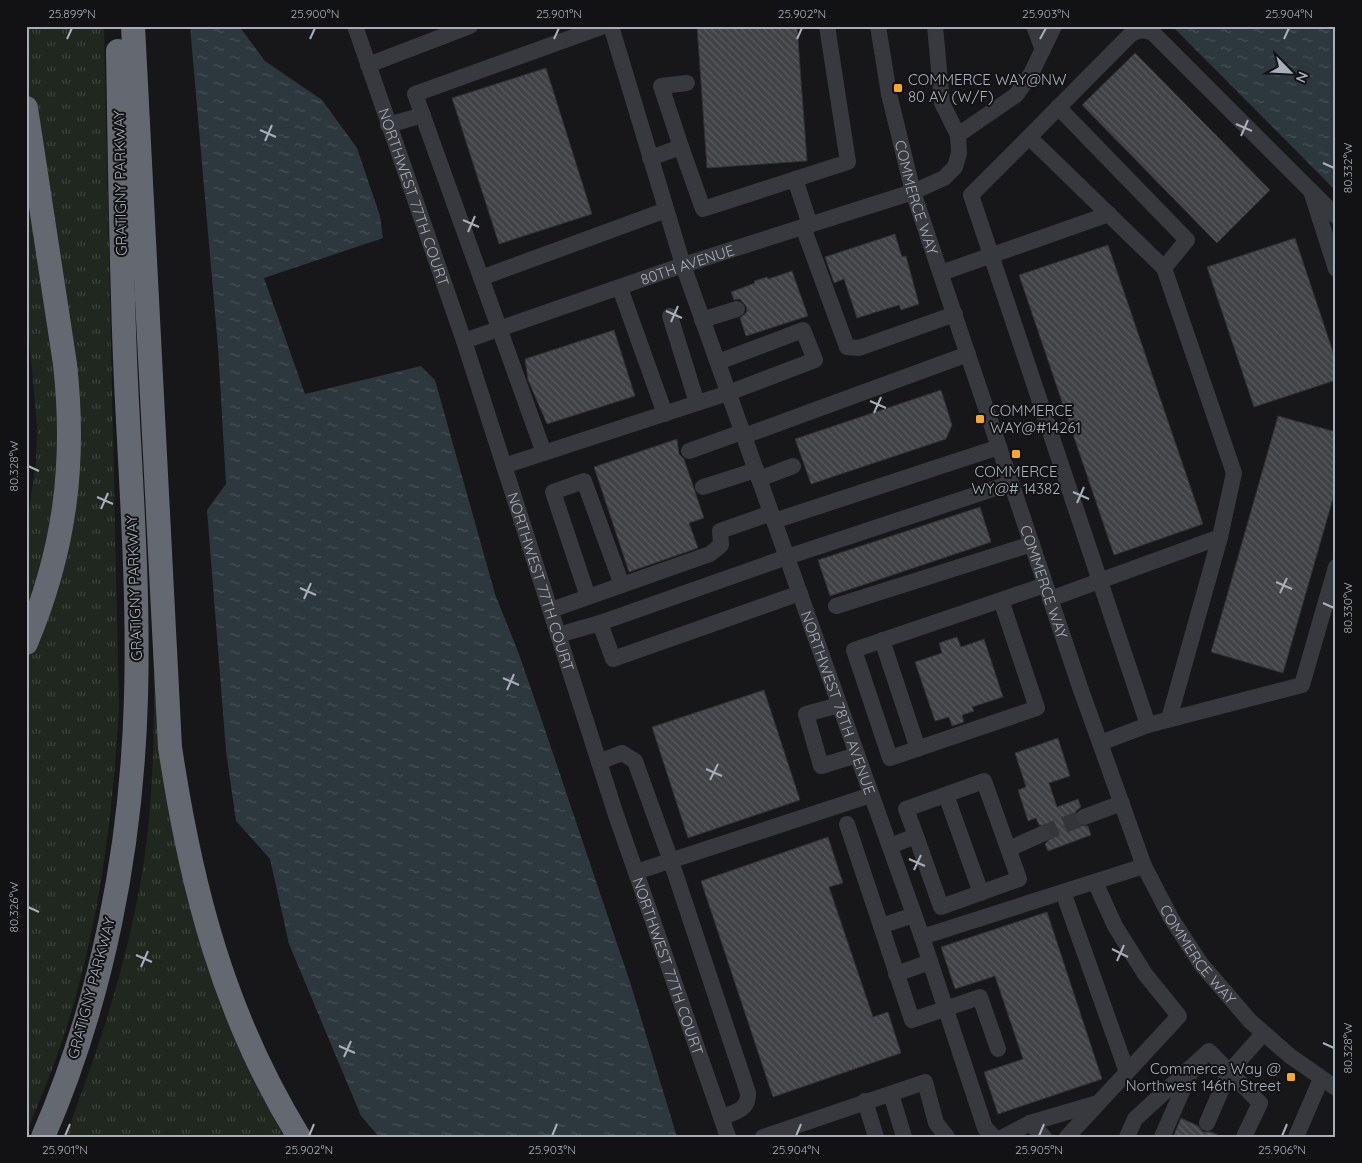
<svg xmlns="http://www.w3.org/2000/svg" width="1362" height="1163" viewBox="0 0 1362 1163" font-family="Quicksand,sans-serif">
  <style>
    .grass { fill: url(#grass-tufts) }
    .water { fill: url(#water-ripples) }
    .building { fill: url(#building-back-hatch); stroke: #313135 }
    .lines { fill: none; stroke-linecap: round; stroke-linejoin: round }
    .minor-tunnel { stroke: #343539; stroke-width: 16; stroke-dasharray: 16 8; stroke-linecap: butt }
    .minor { stroke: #38393e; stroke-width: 16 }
    .highway { stroke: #646870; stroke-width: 24 }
    .ticks { fill: none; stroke: #a8afba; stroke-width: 2 }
    .poi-dot { fill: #faa72e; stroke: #121214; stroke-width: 2 }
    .labels { text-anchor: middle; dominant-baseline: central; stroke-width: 4; stroke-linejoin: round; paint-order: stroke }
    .poi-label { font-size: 15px; fill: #a8afba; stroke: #121214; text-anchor: start }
    .street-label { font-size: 15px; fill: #a8afba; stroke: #121214 }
    .neatline { fill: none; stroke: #a8afba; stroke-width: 2 }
    .ticks-label { font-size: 12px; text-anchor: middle; fill: #a8afba }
  </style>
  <defs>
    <pattern id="grass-tufts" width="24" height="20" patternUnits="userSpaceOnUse" patternTransform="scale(1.25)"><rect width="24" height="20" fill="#1f271f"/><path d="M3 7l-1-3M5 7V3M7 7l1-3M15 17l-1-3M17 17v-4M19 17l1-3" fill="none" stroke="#3d443d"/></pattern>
    <pattern id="water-ripples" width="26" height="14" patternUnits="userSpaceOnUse" patternTransform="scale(1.25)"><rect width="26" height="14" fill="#2c373e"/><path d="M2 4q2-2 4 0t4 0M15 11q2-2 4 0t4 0" fill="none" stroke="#485158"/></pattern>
    <pattern id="building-back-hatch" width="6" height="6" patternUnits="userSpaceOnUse" patternTransform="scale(1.25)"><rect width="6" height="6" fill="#414246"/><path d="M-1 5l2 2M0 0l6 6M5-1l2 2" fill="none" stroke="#5a5b5f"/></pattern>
  </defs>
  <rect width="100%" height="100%" fill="#171719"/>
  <!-- grass -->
  <g class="grass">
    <path d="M26 26H104L119 707C113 811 101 914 71 1013 59 1055 42 1095 26 1134V657L33 642 69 525 26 68Z"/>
    <polygon points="26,173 58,384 60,436 49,544 26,617 26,530 36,463 37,427 26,303"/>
    <path d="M152 572 166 731 259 1090 284 1137H65C102 1041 135 940 147 838 157 750 154 661 152 572Z"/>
  </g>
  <!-- water -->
  <g class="water">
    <polygon points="190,26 239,26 265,61 322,100 357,148 380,216 383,238 264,278 305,394 421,366 435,380 495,594 519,654 540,715 631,985 677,1137 379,1137 361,1116 289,944 270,859 236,821 226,751 207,510 226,484 218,347"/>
    <polygon points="1172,26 1336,26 1336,191"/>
  </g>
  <!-- building -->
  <g class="building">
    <polygon points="697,26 797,26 807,161 707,168"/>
    <polygon points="1135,53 1270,190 1217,243 1082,105"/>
    <polygon points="546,68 592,214 499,244 452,98"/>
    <polygon points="895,234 902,257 906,256 919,304 901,310 899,305 857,318 844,279 834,283 825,257"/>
    <polygon points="1295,238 1336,361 1336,380 1254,407 1207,267"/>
    <polygon points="1108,245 1203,524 1114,555 1019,275"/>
    <polygon points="792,271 808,316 746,336 740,318 747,312 746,306 740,299 734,300 731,292 755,283 754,281 767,277 768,279"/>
    <polygon points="614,330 635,396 547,424 528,380 525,359"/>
    <polygon points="941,390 952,425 946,439 811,484 795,439"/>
    <polygon points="1278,416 1336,432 1336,488 1283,673 1211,652"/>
    <polygon points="677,439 679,454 684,459 704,518 689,523 698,548 629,572 594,467"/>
    <polygon points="980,507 991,542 830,596 818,560"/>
    <polygon points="957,637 961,647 984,639 1003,697 972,707 974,711 962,715 964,722 952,726 949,717 935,721 915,662 942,653 939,643"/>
    <polygon points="764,690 800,800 688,838 652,727"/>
    <polygon points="1058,738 1070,776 1049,783 1057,807 1078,799 1081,807 1076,811 1075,820 1078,825 1088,826 1091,835 1048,851 1045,844 1050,839 1051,830 1047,826 1039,825 1036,818 1028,821 1018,790 1026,787 1015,753"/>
    <polygon points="828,837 843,883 829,887 873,1017 888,1012 901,1053 773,1097 701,881"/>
    <polygon points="1047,912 1102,1079 998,1114 984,1072 1023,1059 995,976 955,989 941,947"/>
    <polygon points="1181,1118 1198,1126 1203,1132 1211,1132 1222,1137 1173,1137"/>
  </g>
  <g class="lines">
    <!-- minor-tunnel -->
    <polyline class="minor-tunnel" points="1042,834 1084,817"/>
    <!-- minor -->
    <g class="minor">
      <path id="s1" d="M355 26 464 341 616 815 728 1137"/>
      <path id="s2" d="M611 26 683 265 922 937 985 1128 994 1137"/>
      <path id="s3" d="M878 26 889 94 913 192 1081 690 1144 866 1171 918 1201 964 1250 1021 1290 1056 1336 1088"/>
      <polyline points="1034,26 1043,50"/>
      <polyline points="368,65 470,26"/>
      <polyline points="1058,107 1187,240 1164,268"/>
      <polyline points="388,125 423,115"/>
      <polyline points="958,135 1016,95 1031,74 1054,26"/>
      <path d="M1029 137 1130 35C1138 30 1144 29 1153 33L1336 216"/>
      <polyline points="681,147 661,86 687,83"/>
      <polyline points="650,158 681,147 703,209 848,162 827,26"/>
      <polyline points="795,179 810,225"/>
      <polyline points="1312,194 1336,269"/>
      <polyline points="803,227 847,347 859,348 955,314"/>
      <polyline points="941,273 1109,214"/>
      <polyline points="481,278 666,210"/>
      <polyline points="620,288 665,414"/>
      <polyline points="670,316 697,403"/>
      <polyline points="702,320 737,309"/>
      <path id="s4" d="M464 341 683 265 913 192 944 178 955 167 959 153 958 135 942 103 935 26"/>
      <polyline points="744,436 968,354"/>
      <polyline points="689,451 742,432"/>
      <polyline points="544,453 415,94 604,26"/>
      <polyline points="504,466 728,393 815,360 803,330 718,362"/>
      <polyline points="759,479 793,466"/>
      <polyline points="703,487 756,470"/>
      <polyline points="774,521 999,447"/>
      <polyline points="622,585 584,481 553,492 588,597 710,554 721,545 720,531 771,513"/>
      <polyline points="800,593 613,659 600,623 787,557 1011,483"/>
      <path d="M1050 599C1107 578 1163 558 1220 537L1234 473 1164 268 1029 137 971 195 1148 725 1302 685 1336 567"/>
      <polyline points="1001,600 854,650 890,758 1037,708 1001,600 1045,585"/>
      <polyline points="836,606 1032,544"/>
      <polyline points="551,610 588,597"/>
      <polyline points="558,635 600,623"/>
      <polyline points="882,640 918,749"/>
      <polyline points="839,705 806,714 821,766 857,755"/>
      <polyline points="1169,719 1220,537"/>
      <polyline points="1100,743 1148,725"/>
      <path d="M599 762 622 753 635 761 671 861 748 1093C749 1110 734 1113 721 1117"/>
      <polyline points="946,795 981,893"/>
      <polyline points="1084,817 1122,803"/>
      <polyline points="847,824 881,926 914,915"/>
      <polyline points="890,846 916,836 941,907 1019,879 984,781 906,809 916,836"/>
      <polyline points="1009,849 1042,834"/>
      <polyline points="636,872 871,795"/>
      <polyline points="1063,892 1127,1072"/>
      <polyline points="881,926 912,1020 980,997 998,1049"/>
      <polyline points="922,937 1144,866"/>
      <polyline points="896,974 930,962"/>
      <polyline points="891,1094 904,1137"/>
      <polyline points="865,1101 876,1137"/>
      <polyline points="1207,1123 1229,1072 1263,1034"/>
      <polyline points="763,1137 925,1082 936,1123 947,1137"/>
      <polyline points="1003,1137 1030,1123"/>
      <polyline points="1044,1137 1030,1123 1098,1103"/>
      <polyline points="1067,1137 1179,1016 1145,974 1115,926 1095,882"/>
      <polyline points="1127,1137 1135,1119 1209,1051 1260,1103 1244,1137"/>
      <polyline points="1162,1137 1191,1071"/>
      <polyline points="1296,1137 1321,1079"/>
    </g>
    <!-- highway -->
    <g class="highway">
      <path d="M133 26 170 747C191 888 224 1015 299 1137"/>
      <path d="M26 108 65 364C76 464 65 550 26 643"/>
      <path d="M43 1137C103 999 132 846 136 697 139 592 131 487 126 382 121 272 120 162 118 51"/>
    </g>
  </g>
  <!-- ticks -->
  <path class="ticks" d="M67 39 72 28M310 39 315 28M554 39 559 28M797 39 802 28M1040 39 1046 28M1284 39 1289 28M1236 124 1252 131M260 130 276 137M1241 136 1248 120M265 141 272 125M1323 163 1334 168M463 220 479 227M468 232 475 216M666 311 682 318M671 322 678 306M870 401 886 408M874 413 881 397M28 466 39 471M1073 492 1089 499M97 497 113 504M1077 503 1084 487M101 509 108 493M1276 582 1292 589M300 588 316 595M1280 593 1287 578M304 599 311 583M1323 603 1334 608M503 678 519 685M507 690 514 674M706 769 722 776M710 780 718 764M909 859 925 866M914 870 921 855M28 907 39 912M1112 949 1128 957M136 955 152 962M1117 961 1124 945M141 967 148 951M1323 1043 1334 1048M339 1046 355 1053M344 1057 351 1041M65 1136 70 1124M309 1136 314 1124M552 1136 557 1124M796 1136 801 1124M1039 1136 1044 1124M1282 1136 1287 1124"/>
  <!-- markers -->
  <g class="poi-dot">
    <rect x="893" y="83" width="10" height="10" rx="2.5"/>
    <rect x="975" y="414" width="10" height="10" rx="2.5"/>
    <rect x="1011" y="449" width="10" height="10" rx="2.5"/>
    <rect x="1286" y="1072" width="10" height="10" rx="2.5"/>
  </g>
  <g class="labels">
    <!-- poi labels -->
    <g class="poi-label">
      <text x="908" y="79">COMMERCE WAY@NW<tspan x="908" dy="17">80 AV (W/F)</tspan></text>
      <text x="990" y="410">COMMERCE<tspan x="990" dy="17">WAY@#14261</tspan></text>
      <text x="1016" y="471" text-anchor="middle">COMMERCE<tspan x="1016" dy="17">WY@# 14382</tspan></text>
      <text x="1281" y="1068" text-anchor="end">Commerce Way @<tspan x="1281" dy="17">Northwest 146th Street</tspan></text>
    </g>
    <!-- street labels -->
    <g class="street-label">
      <text transform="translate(120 183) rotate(-91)">GRATIGNY PARKWAY</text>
      <text stroke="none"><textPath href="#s1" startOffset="181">NORTHWEST 77TH COURT</textPath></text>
      <text stroke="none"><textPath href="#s3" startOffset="176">COMMERCE WAY</textPath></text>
      <text stroke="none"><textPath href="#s4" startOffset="236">80TH AVENUE</textPath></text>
      <text stroke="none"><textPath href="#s1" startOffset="586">NORTHWEST 77TH COURT</textPath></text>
      <text stroke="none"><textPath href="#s3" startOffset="581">COMMERCE WAY</textPath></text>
      <text transform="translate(134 588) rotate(-92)">GRATIGNY PARKWAY</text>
      <text stroke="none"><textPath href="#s2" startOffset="714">NORTHWEST 78TH AVENUE</textPath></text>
      <text stroke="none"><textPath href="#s3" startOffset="986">COMMERCE WAY</textPath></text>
      <text stroke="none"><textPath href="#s1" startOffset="991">NORTHWEST 77TH COURT</textPath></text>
      <text transform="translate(91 988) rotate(-75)">GRATIGNY PARKWAY</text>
    </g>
  </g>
  <!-- border -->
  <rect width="1362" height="1163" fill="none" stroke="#121214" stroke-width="55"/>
  <!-- north arrow -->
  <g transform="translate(1290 72) rotate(114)" stroke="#121214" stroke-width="4" paint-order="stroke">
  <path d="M0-4L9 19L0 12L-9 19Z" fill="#a8afba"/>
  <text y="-8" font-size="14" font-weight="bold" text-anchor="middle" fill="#a8afba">N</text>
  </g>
  <rect x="28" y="28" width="1306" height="1108" class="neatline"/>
  <g class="ticks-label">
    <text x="72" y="18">25.899°N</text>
    <text x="315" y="18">25.900°N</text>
    <text x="559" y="18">25.901°N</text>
    <text x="802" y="18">25.902°N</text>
    <text x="1046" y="18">25.903°N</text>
    <text x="1289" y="18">25.904°N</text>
    <text transform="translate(1348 168) rotate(-90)" y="4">80.332°W</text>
    <text transform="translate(14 466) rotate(-90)" y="4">80.328°W</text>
    <text transform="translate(1348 608) rotate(-90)" y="4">80.330°W</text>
    <text transform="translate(14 907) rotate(-90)" y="4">80.326°W</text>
    <text transform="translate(1348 1048) rotate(-90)" y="4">80.328°W</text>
    <text x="65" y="1154">25.901°N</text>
    <text x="309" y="1154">25.902°N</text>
    <text x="552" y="1154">25.903°N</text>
    <text x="796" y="1154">25.904°N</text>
    <text x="1039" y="1154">25.905°N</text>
    <text x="1282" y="1154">25.906°N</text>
  </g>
</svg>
